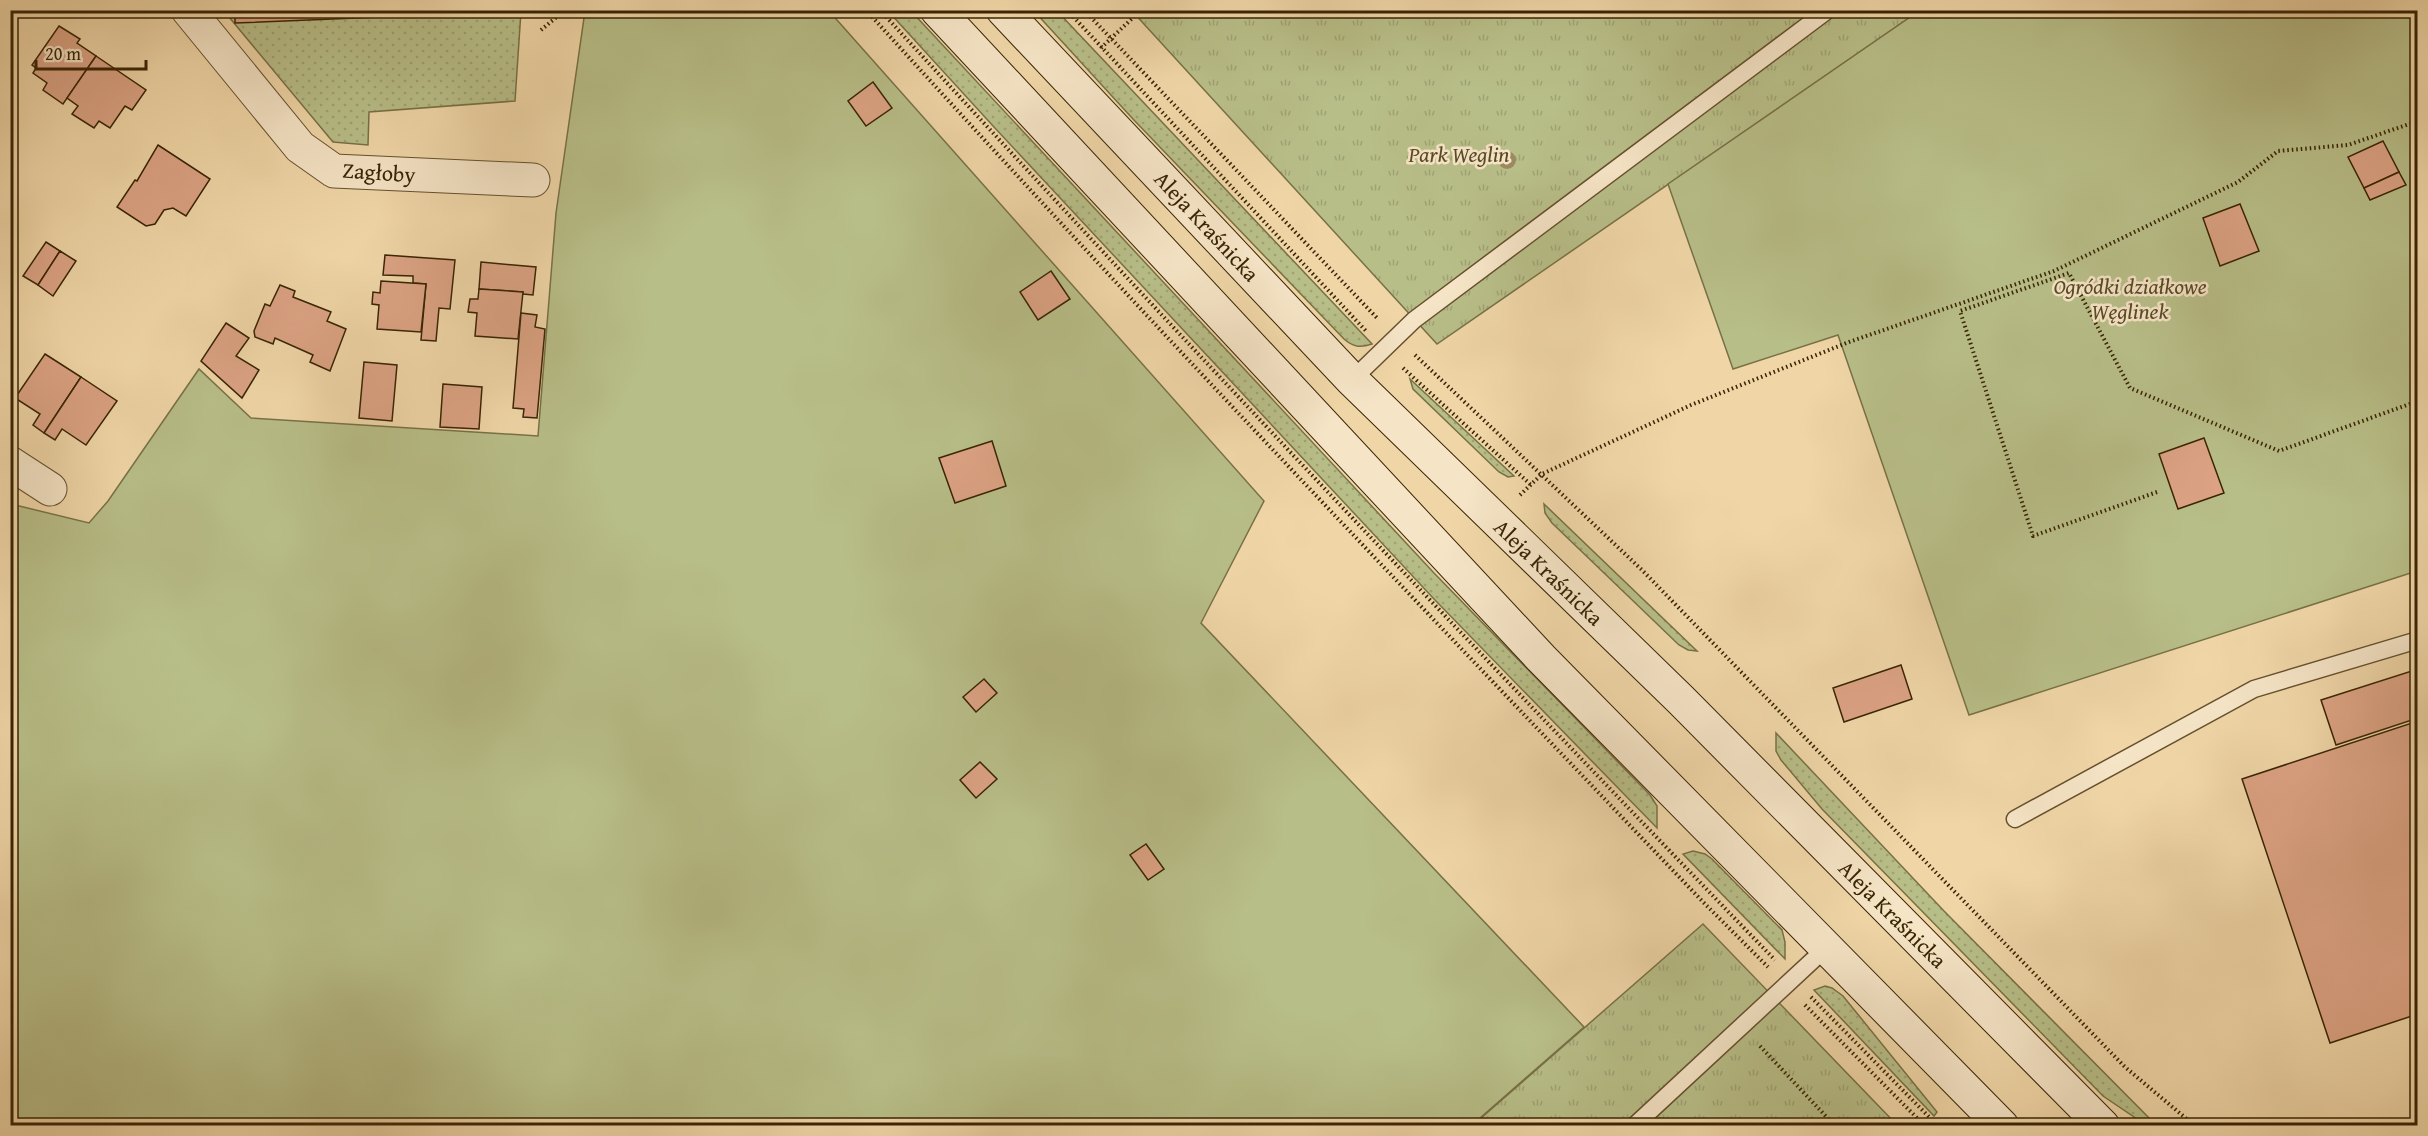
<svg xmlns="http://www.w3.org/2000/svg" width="2428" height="1136" viewBox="0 0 2428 1136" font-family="'Gentium Book Plus',serif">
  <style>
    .grass { fill: url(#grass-dots); stroke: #787146; stroke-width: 1.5 }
    .park { fill: url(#park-tufts); stroke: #787146; stroke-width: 1.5 }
    .garden { fill: #b8be88; stroke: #787146; stroke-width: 1.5 }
    .building { fill: #dca384; stroke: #382404; stroke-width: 1.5 }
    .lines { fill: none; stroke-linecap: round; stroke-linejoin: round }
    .lane-casing { stroke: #66502d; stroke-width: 19 }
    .street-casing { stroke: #66502d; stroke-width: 35 }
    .secondary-casing { stroke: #382404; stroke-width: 35 }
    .path { stroke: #382404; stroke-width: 4; stroke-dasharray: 1.5 3; stroke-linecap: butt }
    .lane { stroke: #f5e4c6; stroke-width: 16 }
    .street { stroke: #f5e4c6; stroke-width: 33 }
    .secondary { stroke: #f5e4c6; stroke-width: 33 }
    .tree { fill: #9c8960 }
    .labels { text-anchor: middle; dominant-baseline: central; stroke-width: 5; stroke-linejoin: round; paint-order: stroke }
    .park-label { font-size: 22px; font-style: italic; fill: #584a25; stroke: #f5e4c6 }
    .street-label { font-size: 22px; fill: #382404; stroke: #f5e4c6 }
  </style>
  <defs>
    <pattern id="grass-dots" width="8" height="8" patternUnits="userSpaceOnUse" patternTransform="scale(1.5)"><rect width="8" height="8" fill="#b8be88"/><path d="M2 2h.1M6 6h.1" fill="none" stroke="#9fa374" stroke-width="1.8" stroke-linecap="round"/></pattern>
    <pattern id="park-tufts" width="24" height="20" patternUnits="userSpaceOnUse" patternTransform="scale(1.5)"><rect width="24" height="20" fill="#b8be88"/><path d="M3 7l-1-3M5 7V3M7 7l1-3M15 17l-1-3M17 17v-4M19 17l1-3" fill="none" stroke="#9fa374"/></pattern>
  </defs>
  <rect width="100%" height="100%" fill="#f0d6a7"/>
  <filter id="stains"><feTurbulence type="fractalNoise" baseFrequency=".00333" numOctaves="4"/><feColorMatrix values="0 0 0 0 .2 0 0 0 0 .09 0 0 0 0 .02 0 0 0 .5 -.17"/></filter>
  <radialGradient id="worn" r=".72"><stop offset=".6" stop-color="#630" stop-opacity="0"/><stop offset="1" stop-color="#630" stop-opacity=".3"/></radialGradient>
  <!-- grass -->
  <g class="grass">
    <polygon points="224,11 521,11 515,101 369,112 368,145 333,142"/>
    <polygon points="888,11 911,11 1434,573 1650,795 1657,806 1657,828 1434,599 994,127"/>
    <path d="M1034 11H1057L1372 344C1360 348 1353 347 1344 339L1133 119Z"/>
    <polygon points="1410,379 1514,476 1508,477 1499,472 1413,389"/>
    <polygon points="1544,504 1697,651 1688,650 1679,645 1552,523 1545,513"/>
    <polygon points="1776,733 1944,911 2156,1125 2146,1125 2103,1096 1822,809 1781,760 1776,751"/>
    <polygon points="1693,851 1705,854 1712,859 1782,930 1785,942 1785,959 1683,854"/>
    <polygon points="1825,986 1832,988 1843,996 1937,1112 1934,1116 1814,990"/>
  </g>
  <!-- park -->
  <g class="park">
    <polygon points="1132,11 1919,11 1437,344"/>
    <polygon points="1703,924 1897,1125 1472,1126"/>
  </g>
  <!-- garden -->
  <g class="garden">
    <polygon points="585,11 829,11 1264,501 1201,623 1584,1027 1472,1125 11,1126 11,504 89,523 108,501 199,369 251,418 538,436 556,213"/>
    <polygon points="1919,11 2417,11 2417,571 1969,715 1838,335 1733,369 1668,184"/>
  </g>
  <!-- building -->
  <g class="building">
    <polygon points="235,10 501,10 501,12 235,23"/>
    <polygon points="59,26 80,39 77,43 96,56 63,104 43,90 47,83 33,73 36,68 32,65"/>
    <polygon points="96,56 146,90 132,110 125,106 110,128 99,121 94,128 72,114 78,106 67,98"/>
    <polygon points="873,82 892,108 866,126 848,101"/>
    <polygon points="2383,141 2399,172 2364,188 2348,157"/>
    <polygon points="158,145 210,179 186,216 173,208 164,210 155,224 146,226 117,207 135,180 137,181"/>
    <polygon points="2399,172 2406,185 2370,200 2364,188"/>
    <polygon points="2240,204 2259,251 2220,266 2203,218"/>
    <polygon points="46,242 60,251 38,285 23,276"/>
    <polygon points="60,251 76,261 53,296 38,285"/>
    <polygon points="385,255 455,260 450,309 439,308 436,341 421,340 426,284 413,283 413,276 383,275"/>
    <polygon points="481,262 536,267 533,295 523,294 523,292 479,289"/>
    <polygon points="1051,271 1070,299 1038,320 1020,292"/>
    <polygon points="381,281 426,284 421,332 377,329 379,305 372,304 373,292 380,293"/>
    <polygon points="280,285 295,291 293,297 331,312 327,321 346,329 330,371 310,362 313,355 275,338 273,344 255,337 254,331 265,304 270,306"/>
    <polygon points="479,289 523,292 518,339 475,336 477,313 468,312 470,299 478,299"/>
    <polygon points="521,313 537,315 535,327 545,329 537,418 523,417 524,409 513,408"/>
    <polygon points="226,323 249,338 236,356 259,370 242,398 201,361"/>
    <polygon points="45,354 81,377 44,433 33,425 40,414 15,398"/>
    <polygon points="364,362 397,365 392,421 359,418"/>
    <polygon points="81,377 117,401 86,445 62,429 55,440 44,433"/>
    <polygon points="443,384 482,387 479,429 440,427"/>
    <polygon points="2204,438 2224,493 2178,509 2159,454"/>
    <polygon points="992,441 1006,486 955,503 939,458"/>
    <polygon points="1901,665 1912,699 1844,722 1833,688"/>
    <polygon points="2418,669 2418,718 2336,745 2321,700"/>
    <polygon points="984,679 997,693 976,712 963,697"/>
    <polygon points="2418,721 2418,1014 2330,1043 2242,779"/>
    <polygon points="980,762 997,779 976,798 960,780"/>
    <polygon points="1146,844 1164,869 1148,880 1130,855"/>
  </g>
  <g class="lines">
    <!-- lane casing -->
    <g class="lane-casing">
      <g id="lane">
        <polyline points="1352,380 1414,320 1828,10"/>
        <polyline points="2015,819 2254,689 2418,640"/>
        <polyline points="1634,1126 1826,948"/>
      </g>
    </g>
    <!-- street casing -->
    <g class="street-casing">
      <g id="street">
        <polyline points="188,10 300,147 334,171 533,180"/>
        <polyline points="10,463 50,489"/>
      </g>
    </g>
    <!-- secondary casing -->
    <g class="secondary-casing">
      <g id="secondary">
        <polyline points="937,10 1541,658 2002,1126"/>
        <polyline points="1003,10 1352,380 1681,700 2103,1126"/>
      </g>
    </g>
    <!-- path -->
    <g class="path">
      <path d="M866 10C1141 314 1423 609 1705 904L1768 967"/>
      <path d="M880 10C1174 331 1472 647 1775 960"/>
      <polyline points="1067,10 1366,331"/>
      <polyline points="1084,10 1377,318"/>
      <polyline points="541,30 565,10"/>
      <polyline points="1101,48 1141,10"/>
      <polyline points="1415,355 1642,570 2125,1067 2195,1126"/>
      <polyline points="1403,368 1531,485"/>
      <polyline points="2157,492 2033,536 1960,311 2069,273 2130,388 2279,451 2418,401"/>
      <polyline points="1520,495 1542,474 1691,405 1849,342 2054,271 2238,182 2278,151 2348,145 2418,121"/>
      <polyline points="1811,997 1938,1126"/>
      <polyline points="1805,1005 1925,1126"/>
      <polyline points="1760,1046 1835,1126"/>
    </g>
    <!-- lane -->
    <use href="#lane" class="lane"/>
    <!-- street -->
    <use href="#street" class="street"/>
    <!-- secondary -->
    <use href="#secondary" class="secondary"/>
  </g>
  <!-- trees -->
  <circle class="tree" cx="1507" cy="160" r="9"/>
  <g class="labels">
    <!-- park labels -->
    <g class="park-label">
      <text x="1459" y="154">Park Weglin</text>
      <text x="2130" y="286">Ogródki działkowe<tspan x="2130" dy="25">Węglinek</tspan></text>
    </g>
    <!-- street labels -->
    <g class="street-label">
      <text transform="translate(379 172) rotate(4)">Zagłoby</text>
      <text transform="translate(1207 226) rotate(47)">Aleja Kraśnicka</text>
      <text transform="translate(1549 572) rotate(44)">Aleja Kraśnicka</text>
      <text transform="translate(1893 914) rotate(45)">Aleja Kraśnicka</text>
    </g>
  </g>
  <!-- margin -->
  <rect width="2428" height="1136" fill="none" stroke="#f0d6a7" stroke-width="36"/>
  <rect x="12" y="12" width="2404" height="1112" fill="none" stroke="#382404" stroke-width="3"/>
  <rect x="18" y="18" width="2392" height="1100" fill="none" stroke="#382404" stroke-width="1.5"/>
  <!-- scale -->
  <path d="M36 60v9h110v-9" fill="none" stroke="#382404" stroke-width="3"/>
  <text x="45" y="60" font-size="18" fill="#382404" stroke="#f5e4c6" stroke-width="4.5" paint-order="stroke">20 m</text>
  <rect width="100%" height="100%" filter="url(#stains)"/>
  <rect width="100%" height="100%" fill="url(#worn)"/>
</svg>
